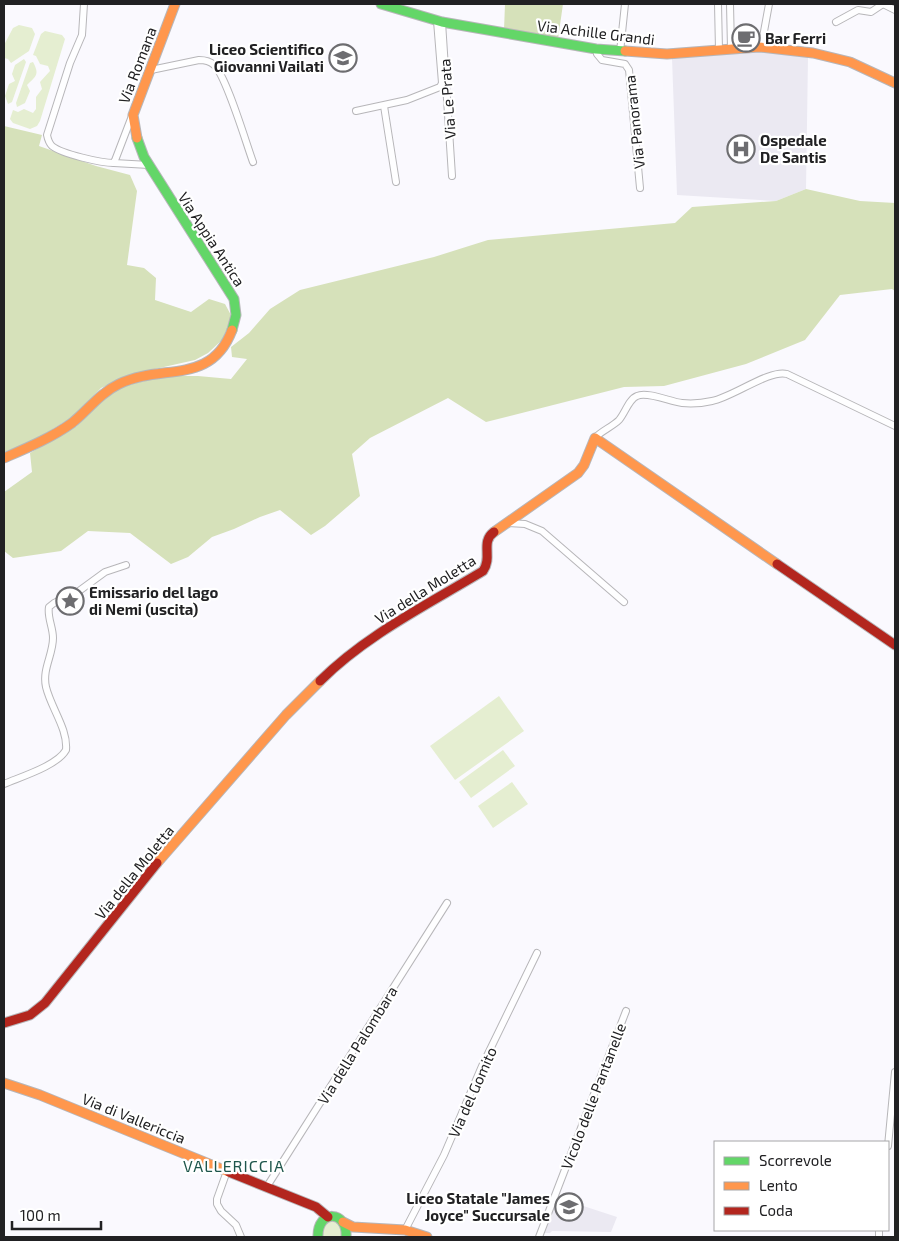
<svg xmlns="http://www.w3.org/2000/svg" width="899" height="1241" viewBox="0 0 899 1241" font-family="'Exo 2',sans-serif">
  <style>
    .built { fill: #ebe9f2 }
    .green { fill: #e5eed1 }
    .forest { fill: #d6e1ba }
    .lines { fill: none; stroke-linecap: round; stroke-linejoin: round }
    .street-casing { stroke: #b7b6b9; stroke-width: 8 }
    .fast-casing { stroke: #b7b6b9; stroke-width: 11 }
    .slow-casing { stroke: #b7b6b9; stroke-width: 11 }
    .jam-casing { stroke: #b7b6b9; stroke-width: 11 }
    .street { stroke: #fefeff; stroke-width: 6 }
    .fast { stroke: #63d668; stroke-width: 9 }
    .slow { stroke: #ff974d; stroke-width: 9 }
    .jam { stroke: #b3261e; stroke-width: 9 }
    .labels { text-anchor: middle; dominant-baseline: central; stroke-width: 4.5; stroke-linejoin: round; paint-order: stroke }
    .street-label { font-size: 15px; fill: #212123; stroke: #fff }
    .poi-label { font-size: 15px; font-weight: bold; fill: #212123; stroke: #fff; text-anchor: start }
    .neighbourhood-label { font-size: 16px; letter-spacing: 1px; fill: #1f564c; stroke: #fff }
  </style>
  <rect width="100%" height="100%" fill="#faf9fe"/>
  <!-- built -->
  <g class="built">
    <polygon points="763,50 808,57 806,189 776,201 677,195 672,58"/>
    <polygon points="556,1197 617,1217 611,1232 552,1231 550,1233 543,1233"/>
  </g>
  <!-- green -->
  <g class="green">
    <polygon points="19,25 32,28 35,34 29,51 11,63 8,59 4,58 4,45 13,28"/>
    <polygon points="45,31 62,35 65,39 40,121 37,126 30,129 13,123 10,119 13,110 18,112 24,109 33,113 36,109 36,97 42,89 40,82 50,71 48,66 40,64 36,56 33,55 41,34"/>
    <polygon points="24,59 26,62 12,102 8,104 5,96 9,84 15,81 12,74 15,65"/>
    <path d="M33 62C40 75 36 76 27 85L30 91 25 103 17 107 16 103 30 63Z"/>
    <polygon points="499,696 524,731 455,780 430,746"/>
    <polygon points="503,750 515,766 471,798 459,782"/>
    <polygon points="512,782 528,804 493,828 478,806"/>
    <polygon points="333,1220 341,1226 342,1236 323,1237 321,1228 326,1222"/>
  </g>
  <!-- forest -->
  <g class="forest">
    <polygon points="505,4 563,4 558,39 504,30"/>
    <polygon points="4,126 42,135 39,146 96,166 130,175 137,191 127,265 144,268 156,278 155,300 191,312 209,299 225,304 232,317 222,340 208,353 195,360 137,373 101,388 74,416 33,441 4,452"/>
    <polygon points="806,189 860,201 895,203 895,291 892,289 840,295 805,340 746,364 664,386 624,387 486,422 448,398 370,438 352,454 360,496 325,526 311,535 280,510 260,517 234,529 212,537 188,557 171,564 130,533 88,531 61,551 13,558 4,551 4,492 32,472 30,453 77,426 104,397 120,387 165,376 198,376 231,379 247,359 232,357 231,347 249,333 270,309 300,290 434,257 488,240 675,223 692,207 776,201"/>
  </g>
  <g class="lines">
    <!-- street casing -->
    <g class="street-casing">
      <g id="street">
        <path d="M84 4 82 35 70 63 47 135C48 140 49 143 52 146 62 154 101 163 114 163L132 116"/>
        <polyline points="718,4 719,50"/>
        <polyline points="730,4 731,49"/>
        <polyline points="883,4 895,10"/>
        <polyline points="442,22 452,176"/>
        <polyline points="836,22 858,10 871,12 883,4"/>
        <polyline points="761,48 769,4"/>
        <polyline points="596,49 597,54 602,60 625,64 629,70 640,188"/>
        <polyline points="620,52 625,4"/>
        <path d="M151 70 199 60C205 60 210 61 214 65 226 75 246 143 253 162"/>
        <polyline points="384,106 396,182"/>
        <polyline points="356,111 407,100 440,87 442,83 437,21"/>
        <polyline points="114,163 149,165"/>
        <path d="M595 438C601 431 612 427 619 420 625 413 629 399 637 396 647 391 671 402 682 403 692 404 703 403 712 401 733 397 770 369 787 374L895 426"/>
        <polyline points="507,523 525,524 542,531 624,602"/>
        <path d="M4 784C20 777 57 766 66 750 68 729 51 708 46 687 42 669 53 655 53 638 53 627 47 617 49 607L54 603 79 591 105 572 126 565"/>
        <polyline points="888,1146 895,1072"/>
        <polyline points="227,1171 217,1199 217,1204 221,1211 236,1225 241,1237"/>
        <polyline points="266,1188 447,903"/>
        <polyline points="405,1230 444,1155 482,1066 537,953"/>
        <polyline points="539,1237 626,1011"/>
        <polyline points="879,1237 879,1230"/>
      </g>
    </g>
    <!-- fast casing -->
    <g class="fast-casing">
      <g id="fast">
        <polyline points="381,4 442,22 596,49 625,51"/>
        <polyline points="137,138 144,157 234,299 236,315 232,330"/>
        <path d="M318 1237C317 1209 348 1210 346 1237"/>
      </g>
    </g>
    <!-- slow casing -->
    <g class="slow-casing">
      <g id="slow">
        <polyline points="625,51 667,54 759,47 813,53 850,62 895,83"/>
        <polyline points="137,138 133,115 175,4"/>
        <path d="M4 458C27 448 51 438 72 423 88 410 100 393 119 384 162 363 211 386 232 330"/>
        <polyline points="494,532 578,473 584,465 595,438 777,564"/>
        <polyline points="157,863 286,715 320,681"/>
        <polyline points="4,1083 40,1095 229,1172"/>
        <polyline points="343,1222 353,1227 405,1230 427,1237"/>
      </g>
    </g>
    <!-- jam casing -->
    <g class="jam-casing">
      <g id="jam">
        <polyline points="777,564 895,645"/>
        <path d="M320 681C366 635 427 605 483 571 493 557 480 542 494 532"/>
        <polyline points="4,1023 30,1015 45,1003 157,863"/>
        <polyline points="229,1172 316,1207 328,1217"/>
      </g>
    </g>
    <!-- street -->
    <use href="#street" class="street"/>
    <!-- fast -->
    <use href="#fast" class="fast"/>
    <!-- slow -->
    <use href="#slow" class="slow"/>
    <!-- jam -->
    <use href="#jam" class="jam"/>
  </g>
  <!-- icons -->
  <defs>
    <g id="cafe-ring" transform="scale(1.4375)"><circle r="9.5" fill="#fff" stroke="#6d6d70" stroke-width="1.5"/><path d="M-5.5-4.5H6V0H3Q3 3.5 0 3.5H-2.5Q-5.5 3.5-5.5 0ZM3-3.2v2h1.7v-2ZM-6 4.5H4V6H-6Z" fill="#6d6d70"/></g>
    <g id="school-ring" transform="scale(1.4375)"><circle r="9.5" fill="#fff" stroke="#6d6d70" stroke-width="1.5"/><path d="M0-5L7-2L0 1L-7-2ZM-4 1L0 2.5L4 1V4Q0 6-4 4Z" fill="#6d6d70"/></g>
    <g id="hospital-ring" transform="scale(1.4375)"><circle r="9.5" fill="#fff" stroke="#6d6d70" stroke-width="1.5"/><path d="M-5-5h3v3.5h4V-5h3V5h-3V1.5h-4V5h-3Z" fill="#6d6d70"/></g>
    <g id="sight-ring" transform="scale(1.4375)"><circle r="9.5" fill="#fff" stroke="#6d6d70" stroke-width="1.5"/><path d="M0-6L1.8-2.2L6-1.7L2.9 1.2L3.7 5.4L0 3.3L-3.7 5.4L-2.9 1.2L-6-1.7L-1.8-2.2Z" fill="#6d6d70"/></g>
  </defs>
  <g fill-rule="evenodd">
    <use href="#cafe-ring" x="746" y="38"/>
    <use href="#school-ring" x="343" y="58"/>
    <use href="#hospital-ring" x="741" y="149"/>
    <use href="#sight-ring" x="70" y="601"/>
    <use href="#school-ring" x="569" y="1207"/>
  </g>
  <g class="labels">
    <!-- street labels -->
    <g class="street-label">
      <text transform="translate(596 32) rotate(7)">Via Achille Grandi</text>
      <text transform="translate(137 65) rotate(-69)">Via Romana</text>
      <text transform="translate(447 99) rotate(-94)">Via Le Prata</text>
      <text transform="translate(634 122) rotate(-96)">Via Panorama</text>
      <text transform="translate(212 239) rotate(57)">Via Appia Antica</text>
      <text transform="translate(425 589) rotate(-32)">Via della Moletta</text>
      <text transform="translate(134 872) rotate(-51)">Via della Moletta</text>
      <text transform="translate(357 1045) rotate(-58)">Via della Palombara</text>
      <text transform="translate(472 1092) rotate(-66)">Via del Gomito</text>
      <text transform="translate(593 1096) rotate(-69)">Vicolo delle Pantanelle</text>
      <text transform="translate(134 1118) rotate(22)">Via di Vallericcia</text>
    </g>
    <!-- poi labels -->
    <g class="poi-label">
      <text x="765" y="38">Bar Ferri</text>
      <text x="324" y="49" text-anchor="end">Liceo Scientifico<tspan x="324" dy="17">Giovanni Vailati</tspan></text>
      <text x="760" y="140">Ospedale<tspan x="760" dy="17">De Santis</tspan></text>
      <text x="89" y="592">Emissario del lago<tspan x="89" dy="17">di Nemi (uscita)</tspan></text>
      <text x="550" y="1198" text-anchor="end">Liceo Statale "James<tspan x="550" dy="17">Joyce" Succursale</tspan></text>
    </g>
    <!-- neighbourhood labels -->
    <g class="neighbourhood-label">
      <text x="234" y="1165">VALLERICCIA</text>
    </g>
  </g>
  <!-- border -->
  <rect width="899" height="1241" fill="none" stroke="#212123" stroke-width="10"/>
  <!-- legend -->
  <rect x="714" y="1141" width="175" height="90" fill="#ffffff" stroke="#a6a6a7"/>
  <rect x="724" y="1157" width="25" height="8" fill="#63d668" stroke="#a6a6a7"/>
  <text x="759" y="1166" font-size="15" fill="#212123">Scorrevole</text>
  <rect x="724" y="1182" width="25" height="8" fill="#ff974d" stroke="#a6a6a7"/>
  <text x="759" y="1191" font-size="15" fill="#212123">Lento</text>
  <rect x="724" y="1207" width="25" height="8" fill="#b3261e" stroke="#a6a6a7"/>
  <text x="759" y="1216" font-size="15" fill="#212123">Coda</text>
  <!-- scale -->
  <path d="M12 1221v8h89v-8" fill="none" stroke="#212123" stroke-width="2.5"/>
  <text x="20" y="1221" font-size="15" fill="#212123" stroke="#ffffff" stroke-width="4" paint-order="stroke">100 m</text>
</svg>
